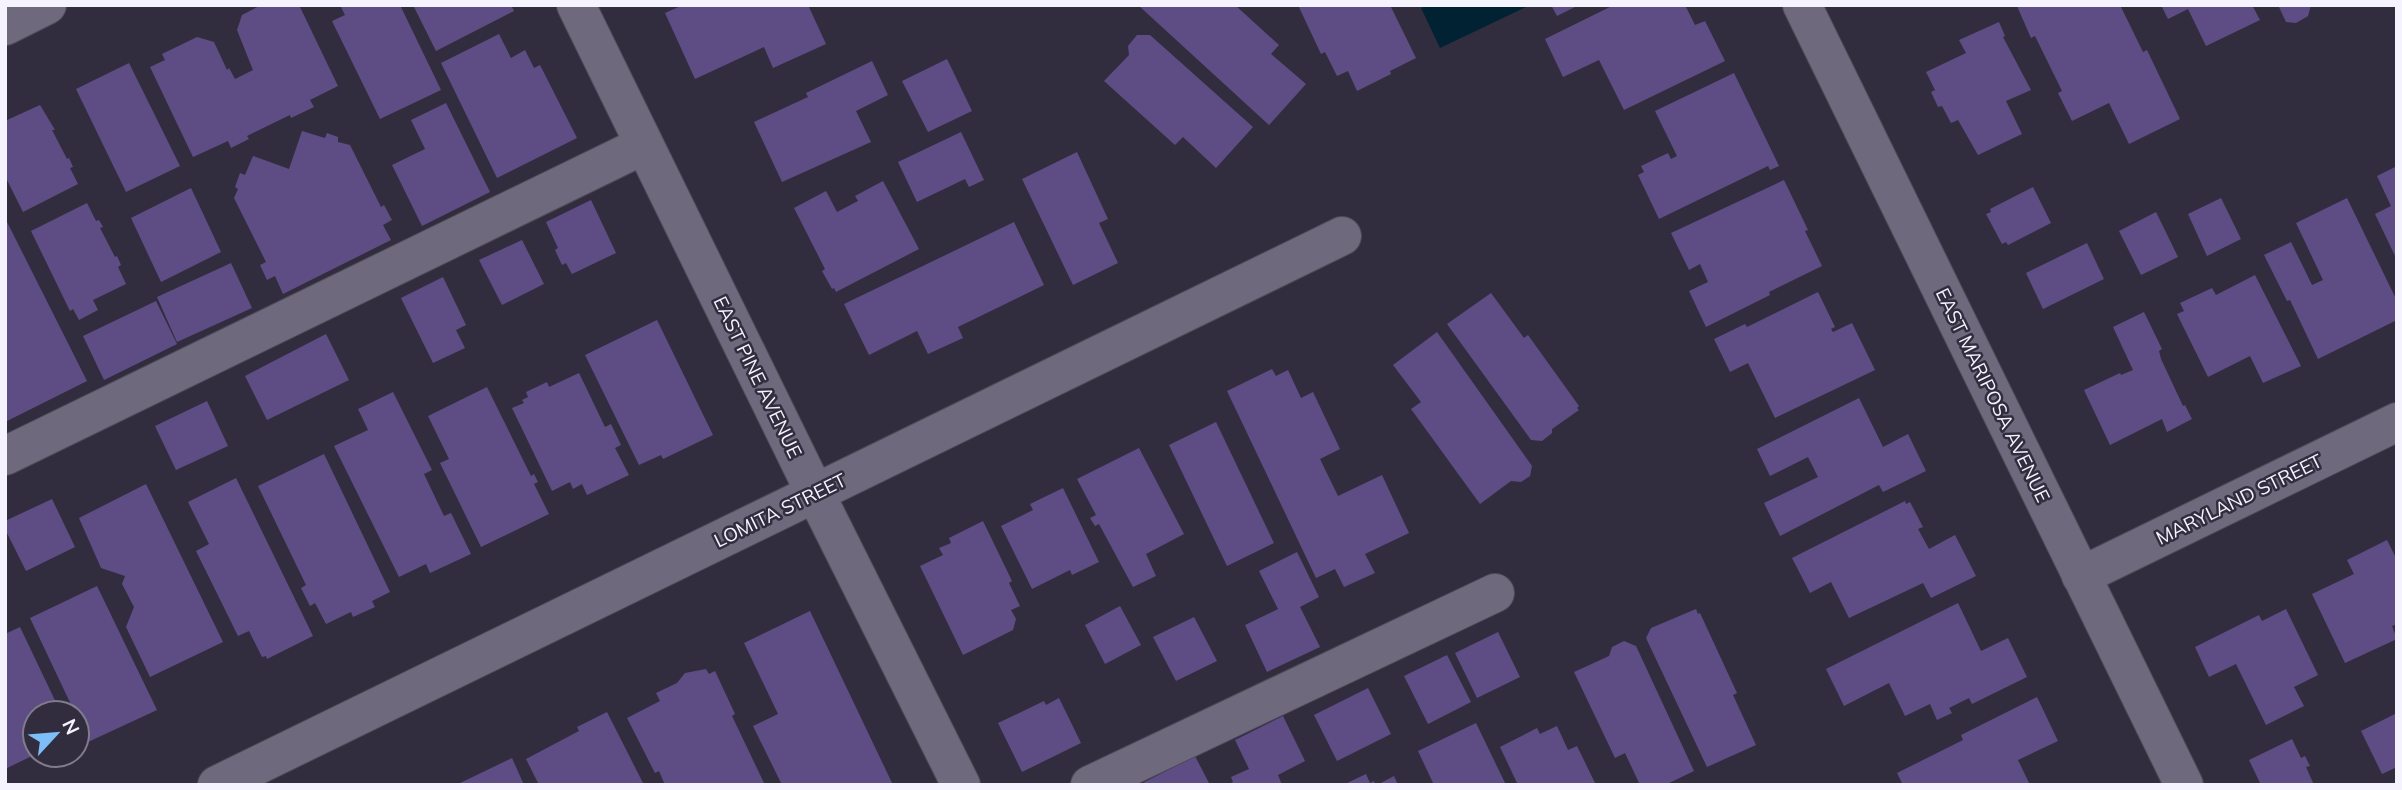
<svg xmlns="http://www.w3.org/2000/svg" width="2402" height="790" viewBox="0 0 2402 790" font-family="Mulish,sans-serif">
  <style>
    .water { fill: #023 }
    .building { fill: #5e4d84 }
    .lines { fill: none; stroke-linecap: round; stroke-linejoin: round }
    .minor-casing { stroke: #4f4a59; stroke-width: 40 }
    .minor { stroke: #6e697d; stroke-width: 38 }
    .labels { text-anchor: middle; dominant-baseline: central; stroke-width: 5; stroke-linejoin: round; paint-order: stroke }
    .street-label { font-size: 19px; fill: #f5f3fe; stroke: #322d3e }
  </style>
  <rect width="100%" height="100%" fill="#322d3e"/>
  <!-- water -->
  <polygon class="water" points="1427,5 1525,5 1526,7 1440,48 1421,8"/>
  <!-- building -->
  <g class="building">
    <polygon points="261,5 299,5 338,86 310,100 314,107 291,118 290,115 247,136 249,139 231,148 228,141 193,157 150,67 165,60 162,54 197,37 214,42 227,70 229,68 235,79 253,70 237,30 242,15"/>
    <polygon points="340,5 400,5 441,90 380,119 332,21 345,15"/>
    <polygon points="413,5 511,5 514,11 436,51"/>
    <polygon points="683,5 808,5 826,44 773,68 764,47 695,79 665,13"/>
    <polygon points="1138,5 1235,5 1279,45 1271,54 1306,84 1269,125"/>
    <polygon points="1298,5 1390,5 1416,58 1390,71 1391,74 1357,91 1348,71 1337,76 1325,52 1321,54"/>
    <polygon points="1551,5 1579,5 1557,16"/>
    <polygon points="1614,5 1685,5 1695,25 1705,21 1725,61 1624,110 1599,60 1563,77 1545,39"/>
    <polygon points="2019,5 2120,5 2143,52 2147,50 2180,119 2129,144 2109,103 2072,121 2058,93 2062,91 2035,36 2031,38 2017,6"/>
    <polygon points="2161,5 2252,5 2260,20 2206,46 2188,9 2168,19"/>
    <polygon points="2278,5 2311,5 2308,16 2296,23 2286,22"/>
    <polygon points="1999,22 2005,36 2003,37 2031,90 2006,101 2022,134 1978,155 1958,120 1951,123 1942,106 1938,107 1931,92 1935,90 1926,72 1966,53 1959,40"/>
    <polygon points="499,34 511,58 525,50 534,68 540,65 577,138 497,178 441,63"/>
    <polygon points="1137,35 1150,35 1253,127 1216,168 1183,137 1175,145 1104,81 1129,55 1128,46"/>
    <polygon points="947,59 972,111 928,132 902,81"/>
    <polygon points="872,61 888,95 856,111 871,142 782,182 754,122 808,97 806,93"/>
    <polygon points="129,63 180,166 126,192 76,89"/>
    <polygon points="1734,73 1779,166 1770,170 1768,166 1659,219 1638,175 1644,172 1641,166 1668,153 1671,159 1677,156 1655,111"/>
    <polygon points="446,103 490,192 422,226 392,165 425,149 411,120"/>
    <polygon points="40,105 55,130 52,130 67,159 69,158 73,167 70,168 78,184 23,212 5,176 5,121"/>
    <polygon points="302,131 325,138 327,133 338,137 338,142 350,145 381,207 384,205 392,220 383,225 391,240 283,294 275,276 267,280 260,265 266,262 234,198 238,189 235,187 240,173 245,175 253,156 289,169"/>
    <polygon points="961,132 984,180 969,187 965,179 917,202 898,162"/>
    <polygon points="1077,152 1108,219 1099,223 1118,263 1073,285 1022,179"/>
    <polygon points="2397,166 2397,260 2375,214 2391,206 2377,176"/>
    <polygon points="1784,180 1808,230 1805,231 1822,266 1769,292 1770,295 1706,327 1689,291 1708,282 1700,264 1689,270 1671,233"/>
    <polygon points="883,181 919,249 836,292 834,288 832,289 822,271 825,269 794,208 826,191 837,212 858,201 855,196"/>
    <polygon points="2033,187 2051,223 2008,245 2006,242 2002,244 1986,214 1991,212 1990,209"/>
    <polygon points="191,188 221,252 161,282 131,218"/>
    <polygon points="2221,198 2241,239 2207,256 2188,214"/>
    <polygon points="2347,198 2397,301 2397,320 2318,359 2290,300 2287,301 2264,255 2291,242 2312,285 2323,280 2296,223"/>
    <polygon points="591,200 616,253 572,274 566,263 562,265 555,250 558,248 546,222"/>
    <polygon points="87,203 96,221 99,220 103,227 100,228 115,257 117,256 121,265 118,267 126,284 93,300 98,310 79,320 73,309 70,311 31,231"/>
    <polygon points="2156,212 2178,257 2141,275 2119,231"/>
    <polygon points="5,218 87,381 5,422"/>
    <polygon points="1014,222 1044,285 958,327 963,338 928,354 917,331 869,355 844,304"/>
    <polygon points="522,240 544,284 502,305 479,260"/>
    <polygon points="2087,243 2104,279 2043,309 2026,273"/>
    <polygon points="231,263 252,308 177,342 157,297"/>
    <polygon points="2255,275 2301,366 2263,383 2250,356 2208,377 2177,314 2184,311 2180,303 2212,288 2216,295"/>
    <polygon points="443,277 466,325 456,330 465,348 433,363 401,298"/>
    <polygon points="1818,292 1835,327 1831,329 1833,332 1852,323 1875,370 1775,418 1748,363 1730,372 1714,339 1745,324 1747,327"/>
    <polygon points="1491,293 1524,338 1528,335 1579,406 1577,408 1579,410 1552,429 1552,433 1542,441 1531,440 1447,324"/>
    <polygon points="156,301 177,344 104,380 83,336"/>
    <polygon points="2144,312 2162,349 2159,351 2161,359 2183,406 2185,405 2192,419 2167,432 2162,419 2110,445 2084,390 2120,373 2121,375 2133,370 2113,327"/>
    <polygon points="657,320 713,435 663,459 661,455 639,465 585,355"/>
    <polygon points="1437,332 1532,466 1530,476 1521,482 1511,481 1480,504 1411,409 1421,402 1393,365"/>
    <polygon points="326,334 349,380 267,420 245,376"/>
    <polygon points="1272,369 1276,376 1288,370 1301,398 1313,392 1340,449 1320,459 1338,496 1382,475 1409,533 1365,554 1375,573 1344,587 1335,569 1316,578 1227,391"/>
    <polygon points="579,373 605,427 611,424 621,445 615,448 629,475 587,495 582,484 573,489 570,482 552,491 512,408 524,403 522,400 528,397 526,392 547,382 549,387"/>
    <polygon points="487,387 531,476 534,474 538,482 534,484 549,514 481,547 440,463 449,459 428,416"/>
    <polygon points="393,392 432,470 424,474 444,516 451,513 471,554 430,573 426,564 399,577 334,446 368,430 358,409"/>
    <polygon points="1859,398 1883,447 1908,434 1926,471 1883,492 1879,485 1780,536 1764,503 1818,477 1808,457 1770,476 1757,449"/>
    <polygon points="207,401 228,446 176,470 155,426"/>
    <polygon points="1216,422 1274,543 1227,566 1169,445"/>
    <polygon points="1139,448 1184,534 1146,554 1156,576 1133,587 1099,524 1095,526 1090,518 1096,515 1077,479"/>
    <polygon points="324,454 390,592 372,601 375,607 353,617 351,612 326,624 315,603 310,606 301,588 306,585 258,486"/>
    <polygon points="236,478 313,636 267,659 266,656 262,657 249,631 238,636 196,551 209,544 188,502"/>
    <polygon points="146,484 223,642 150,677 126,627 134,607 122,584 125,576 101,568 79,518"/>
    <polygon points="1063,488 1099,562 1072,575 1070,570 1032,589 1001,526 1033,510 1030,504"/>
    <polygon points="52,499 75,547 26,571 5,529 5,521"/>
    <polygon points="1905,501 1906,504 1910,502 1923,527 1918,529 1929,549 1955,535 1976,576 1931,598 1923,583 1849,618 1831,582 1810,593 1792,558"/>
    <polygon points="983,521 1012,581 1009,583 1020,606 1011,610 1016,619 1013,630 963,655 920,566 943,555 939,548 951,543 949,538"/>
    <polygon points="2387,540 2397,560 2397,624 2392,626 2397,639 2345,663 2312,594 2354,574 2347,560"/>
    <polygon points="1297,552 1319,597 1300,607 1320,647 1267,672 1245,625 1278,609 1259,571"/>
    <polygon points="97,586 157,710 88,742 77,718 77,713 75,713 30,618"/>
    <polygon points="1958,603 1981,651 2008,638 2027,677 1972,704 1969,698 1949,708 1952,713 1937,720 1930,704 1905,716 1889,683 1844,706 1826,669"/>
    <polygon points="1120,606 1141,645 1105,664 1085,625"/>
    <polygon points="1696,609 1698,614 1700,613 1737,693 1733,695 1756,745 1707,767 1646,638 1651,628"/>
    <polygon points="2286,609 2318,675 2294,687 2304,706 2266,725 2236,664 2209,677 2195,647 2259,615 2262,621"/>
    <polygon points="810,611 893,785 782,785 753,726 778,714 744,643"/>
    <polygon points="1194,617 1217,661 1176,681 1153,637"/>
    <polygon points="20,627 61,713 35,713 35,749 30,751 32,756 5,769 5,634"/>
    <polygon points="1498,632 1520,677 1477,698 1455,653"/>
    <polygon points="1624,641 1636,646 1694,771 1665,785 1640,785 1625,753 1615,758 1574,672 1609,656 1612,647"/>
    <polygon points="1447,655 1471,702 1428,724 1404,676"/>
    <polygon points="706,669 709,674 715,671 735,714 732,716 765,785 665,785 659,771 655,773 627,718 660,701 656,693 677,683 685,673"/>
    <polygon points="1368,688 1391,734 1337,761 1314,715"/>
    <polygon points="2037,697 2058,741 2018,760 2030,785 1903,785 1897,773 1963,740 1961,735"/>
    <polygon points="1059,698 1081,743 1022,772 998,723 1044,701 1046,705"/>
    <polygon points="607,712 644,785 539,785 526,759 579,731 577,727"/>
    <polygon points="2397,713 2397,767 2382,774 2361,731"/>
    <polygon points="1283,716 1305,761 1278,775 1282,785 1228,785 1233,782 1231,777 1249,769 1235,740"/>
    <polygon points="1476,723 1506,785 1434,785 1418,751"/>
    <polygon points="1557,726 1568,750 1577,746 1596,785 1518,785 1500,747 1537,728 1540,734"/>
    <polygon points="2292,739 2301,758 2305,756 2310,766 2306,767 2314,785 2261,785 2249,760"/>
    <polygon points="1195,756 1210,785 1139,785"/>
    <polygon points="512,758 524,785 456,785"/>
    <polygon points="1366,774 1370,783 1374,781 1375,785 1343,785"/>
    <polygon points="1394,776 1398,785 1377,785"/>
  </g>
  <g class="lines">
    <!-- minor casing -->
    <g class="minor-casing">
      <g id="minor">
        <polyline points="576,5 815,493 961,785"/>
        <polyline points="1802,5 2184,785"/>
        <polyline points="5,26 47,5"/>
        <polyline points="5,456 644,145"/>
        <polyline points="2081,576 2397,422"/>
        <polyline points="217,785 1342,236"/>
        <polyline points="1090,785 1495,593"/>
      </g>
    </g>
    <!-- minor -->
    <use href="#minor" class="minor"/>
  </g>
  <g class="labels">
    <!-- street labels -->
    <g class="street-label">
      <text transform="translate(758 377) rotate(64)">EAST PINE AVENUE</text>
      <text transform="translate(1993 395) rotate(64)">EAST MARIPOSA AVENUE</text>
      <text transform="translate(2239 499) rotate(-26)">MARYLAND STREET</text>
      <text transform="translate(780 510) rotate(-26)">LOMITA STREET</text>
    </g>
  </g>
  <!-- border -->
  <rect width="2402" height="790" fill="none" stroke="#f5f3fe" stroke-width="14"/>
  <!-- north arrow -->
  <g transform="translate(56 734) rotate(64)"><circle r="33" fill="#322d3e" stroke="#807c8b" stroke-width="2"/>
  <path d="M0-5L12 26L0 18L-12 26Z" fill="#7dbef9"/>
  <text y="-10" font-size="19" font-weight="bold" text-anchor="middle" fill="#f5f3fe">N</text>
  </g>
</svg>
